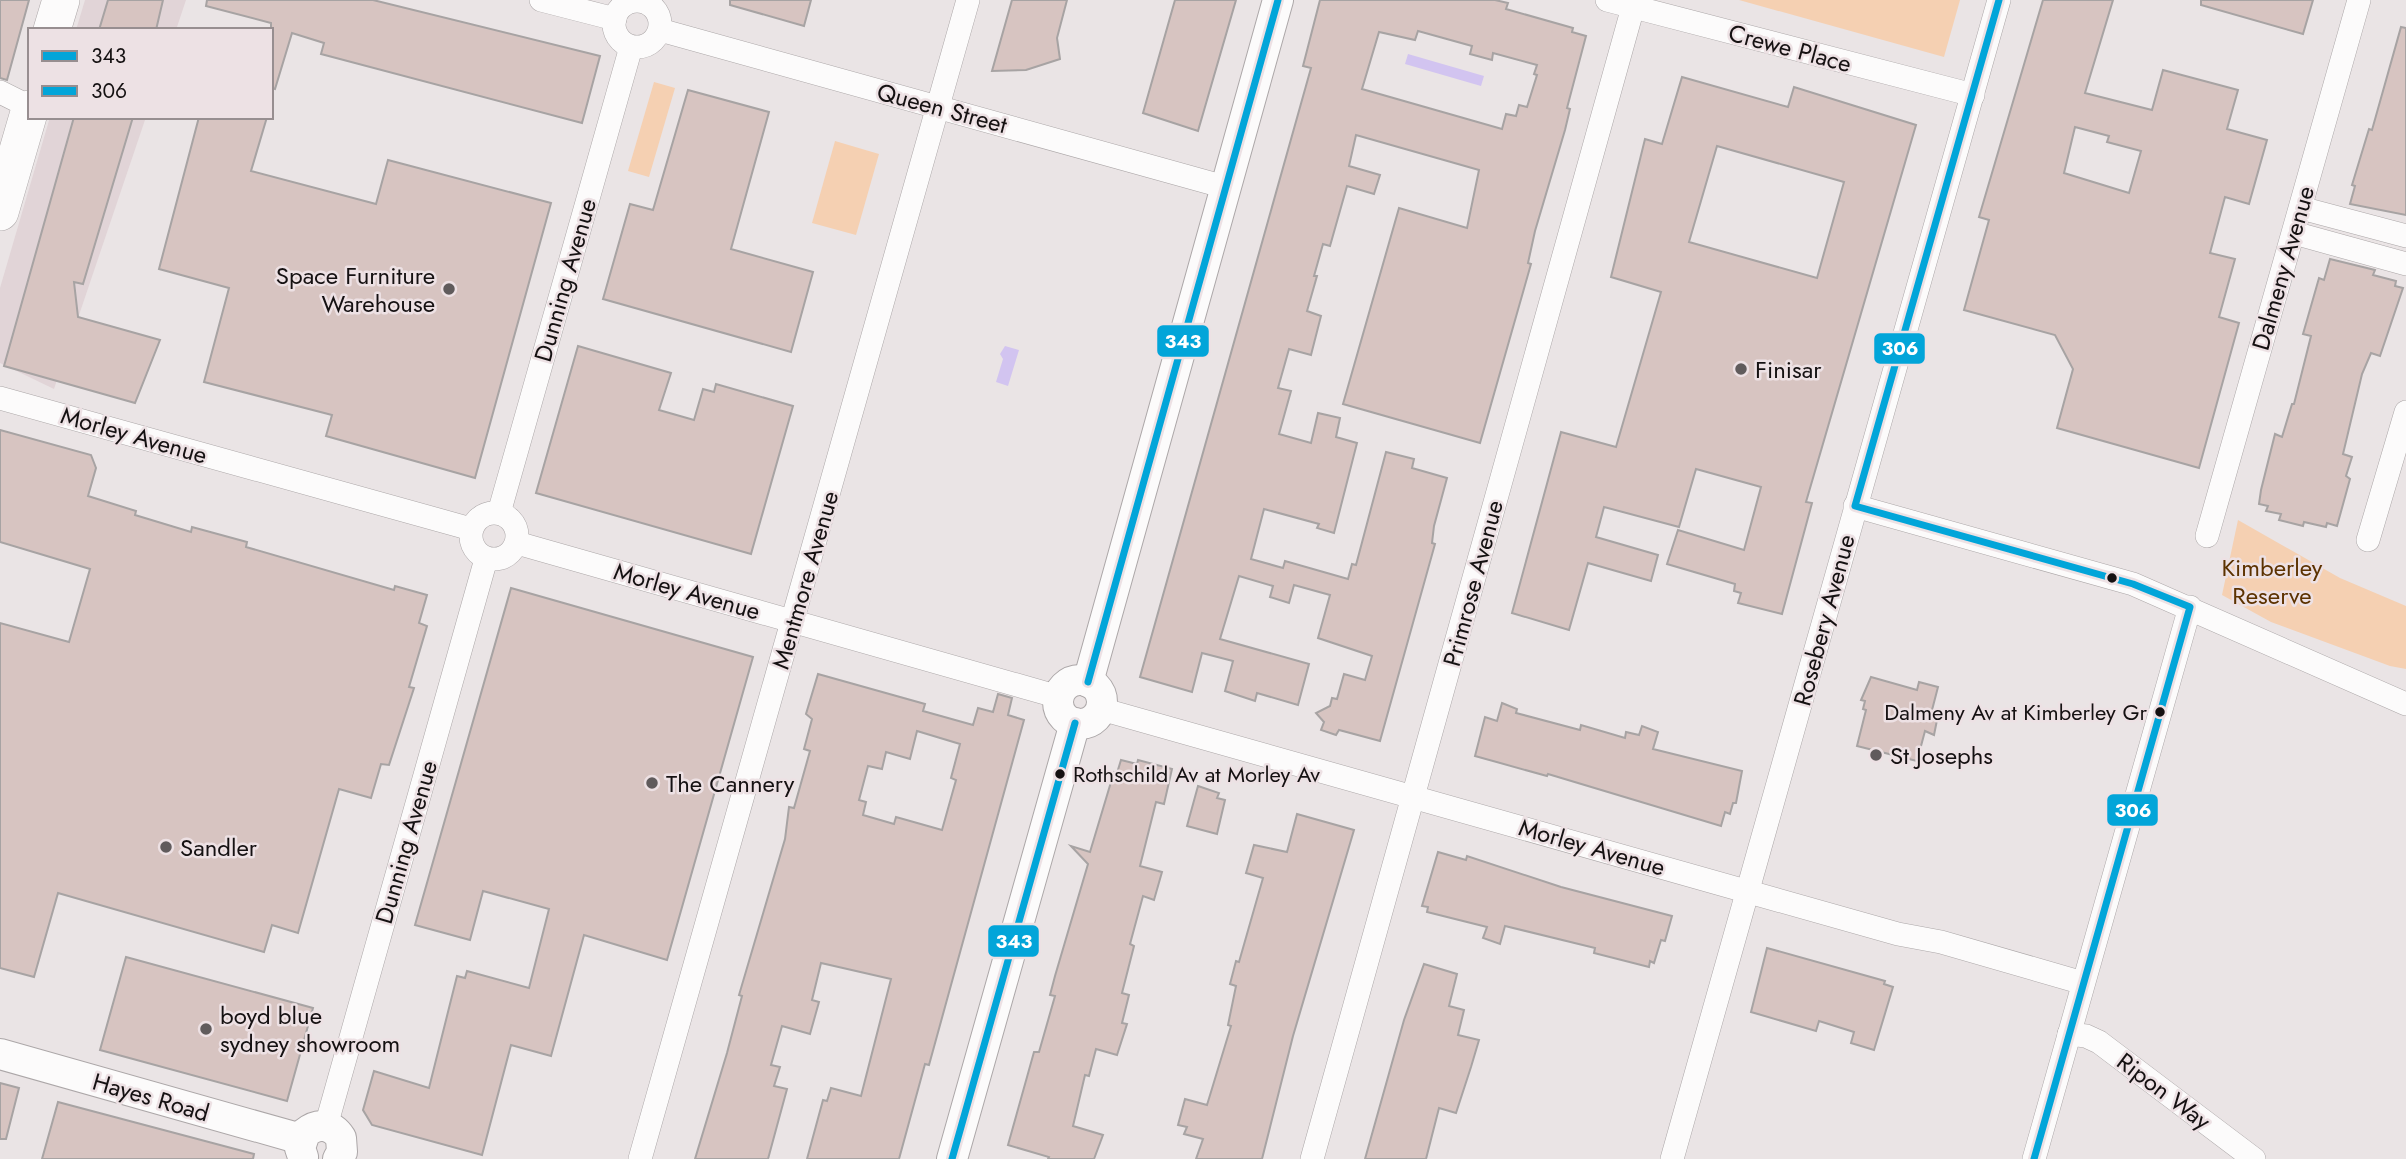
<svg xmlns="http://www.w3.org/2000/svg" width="2406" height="1159" viewBox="0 0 2406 1159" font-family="Jost,sans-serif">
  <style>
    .built { fill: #e1d4d7 }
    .green { fill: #f5d0b2 }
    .water { fill: #d2c4f0 }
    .building { fill: #d7c4c1; stroke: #a7a3a3; stroke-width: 2; fill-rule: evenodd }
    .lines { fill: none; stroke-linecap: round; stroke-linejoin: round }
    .minor-casing { stroke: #aca7a8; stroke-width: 24 }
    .tertiary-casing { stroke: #aca7a8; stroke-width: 32 }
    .primary-casing { stroke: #aca7a8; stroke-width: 38 }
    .minor { stroke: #fcfbfb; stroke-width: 23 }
    .tertiary { stroke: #fcfbfb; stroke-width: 30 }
    .primary { stroke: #fcfbfb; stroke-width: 37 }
    .bus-1-casing { stroke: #ede1e4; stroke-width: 12 }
    .bus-2-casing { stroke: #ede1e4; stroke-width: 12 }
    .bus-1 { stroke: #02a5d9; stroke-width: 7 }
    .bus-2 { stroke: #02a5d9; stroke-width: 7 }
    .poi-dot { fill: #605b5c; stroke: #ede1e4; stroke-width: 2.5 }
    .bus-dot { fill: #151112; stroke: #ede1e4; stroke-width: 2.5 }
    .labels { text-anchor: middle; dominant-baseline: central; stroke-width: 5; stroke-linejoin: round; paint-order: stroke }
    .bus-label { font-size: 22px; fill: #151112; stroke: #ede1e4; text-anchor: end }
    .street-label { font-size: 24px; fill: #151112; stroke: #ede1e4 }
    .poi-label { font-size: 24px; fill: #151112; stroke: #ede1e4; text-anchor: start }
    .park-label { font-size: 24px; fill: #5c3200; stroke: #ede1e4 }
    .line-badge { stroke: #ede1e4; stroke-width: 2.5 }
    .badge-label { font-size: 19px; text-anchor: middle; font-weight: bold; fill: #fff }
  </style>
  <rect width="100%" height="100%" fill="#eae4e5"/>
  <!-- built -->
  <g class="built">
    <polygon points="85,0 186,0 176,30 76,30"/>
    <polygon points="50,117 146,117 54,389 0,363 0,288"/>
  </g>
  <!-- green -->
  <g class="green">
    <polygon points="1739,0 1960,0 1944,57"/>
    <polygon points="654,82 675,88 649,177 628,171"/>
    <polygon points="835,141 879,154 856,235 812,223"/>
    <polygon points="2238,520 2340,578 2406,606 2406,669 2390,666 2271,622 2222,595"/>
  </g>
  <!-- water -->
  <g class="water">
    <polygon points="1408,54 1484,76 1481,86 1405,64"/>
    <polygon points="1005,346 1019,350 1008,386 996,382 1003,359 1000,354"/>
  </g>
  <!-- building -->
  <g class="building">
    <polygon points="0,0 29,0 7,80 0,78"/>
    <polygon points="108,0 163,0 156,30 99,30"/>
    <polygon points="207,0 373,0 600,56 582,123 321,54 324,43 292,33 275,89 271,88 271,23 206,6"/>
    <polygon points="730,0 811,0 804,26 730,5"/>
    <polygon points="1012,0 1067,0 1057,38 1060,59 1026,70 992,71"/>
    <polygon points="1175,0 1236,0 1198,131 1143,113"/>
    <path d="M1320 0H1495L1508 3 1506 9 1573 28 1572 32 1586 36 1567 108 1570 109 1565 130 1535 231 1528 263 1531 264 1480 443 1343 404 1399 208 1467 228 1479 170 1356 135 1349 166 1380 175 1374 194 1347 186 1330 246 1323 244 1314 276H1317L1307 311 1321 316 1311 355 1289 349 1278 388 1291 391 1279 434 1311 443 1318 413 1340 418 1336 437 1357 443 1334 533 1317 528 1319 524 1264 509 1251 559 1283 568 1285 561 1348 579 1352 564 1356 565 1386 452 1414 459 1412 468 1447 478 1434 526 1432 543 1435 544 1380 741 1339 730 1336 735 1321 730 1324 722 1316 713 1330 706 1332 698 1337 699 1344 674 1365 680 1372 656 1318 638 1330 595 1294 585 1289 603 1270 597 1273 586 1239 576 1220 639 1309 664 1298 705 1257 693 1255 701 1225 691 1233 661 1202 653 1192 692 1140 677 1311 68 1303 66ZM1418 31 1472 46 1470 54 1492 60 1493 53 1537 65 1534 74 1537 75 1527 107 1519 105 1516 116 1506 114 1502 129 1362 89 1379 32 1415 40Z"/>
    <path d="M2043 0H2113L2085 93 2152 110 2163 70 2238 90 2227 129 2267 140 2249 204 2225 197 2210 253 2235 259 2219 317 2239 323 2199 468 2057 428 2073 369 2055 335 1964 310 1989 220 1979 217ZM2075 127 2109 136 2107 142 2141 151 2129 193 2064 173Z"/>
    <polygon points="2201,0 2313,0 2303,34 2201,5"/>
    <polygon points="2401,27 2406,28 2406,215 2350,204 2355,186 2352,185 2369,129 2372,130"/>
    <path d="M1682 77 1788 107 1794 87 1916 125 1806 502 1812 503 1782 614 1738 603 1741 593 1734 591 1735 584 1667 564 1678 530 1744 550 1761 487 1696 469 1679 527 1604 507 1596 537 1658 555 1651 581 1588 563 1569 630 1512 613 1561 432 1616 447 1661 292 1611 277 1645 139 1662 144ZM1717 146 1844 182 1817 278 1689 242Z"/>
    <polygon points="688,90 769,112 731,249 813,272 791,352 603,299 630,204 653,210"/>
    <polygon points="74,117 133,117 83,284 74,282 78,317 160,340 135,403 4,366"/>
    <polygon points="199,117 267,117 251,171 376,204 388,160 551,203 475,478 326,436 332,415 204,382 229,288 159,269"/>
    <polygon points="2330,259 2375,270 2373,275 2396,281 2395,286 2403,288 2380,356 2371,353 2362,374 2343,454 2352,457 2346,476 2350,479 2337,526 2327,523 2326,527 2304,522 2303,526 2279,520 2281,514 2266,511 2268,506 2259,504 2261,490 2275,434 2282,437 2292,404 2294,404 2311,336 2303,334 2319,278 2324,280"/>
    <polygon points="578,346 671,373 659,410 694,420 703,389 714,392 716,384 793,406 751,554 536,493"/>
    <polygon points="0,430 91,455 96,468 88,496 136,511 135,515 191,532 192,527 247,542 246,547 394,590 395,586 427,595 419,623 427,626 409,687 414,688 389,765 381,764 371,798 339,789 298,933 272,925 264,952 58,893 34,977 0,968 0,623 69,642 90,569 0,542"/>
    <polygon points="511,588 753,657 667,960 584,935 551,1056 511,1045 482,1155 372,1125 363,1110 374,1071 429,1088 457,976 465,978 467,971 529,988 549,909 483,891 470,940 415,925"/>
    <path d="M818 674 925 704 923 711 973 725 978 708 993 712 998 694 1012 698 1008 715 1024 720 929 1065 925 1064 899 1159H807L823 1100 827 1101 831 1088 861 1096 891 979 821 963 812 1000 819 1002 810 1034 782 1026 771 1065 780 1067 774 1086 787 1089 768 1159H695L727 1053 742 996 739 995 785 839 789 807 794 808 810 751 804 749 812 719 806 714ZM917 731 960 744 951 778 956 780 942 830 896 817 894 824 863 815 866 802 859 800 868 766 882 769 886 752 910 759Z"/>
    <polygon points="1871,677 1917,690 1919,682 1938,687 1931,714 1938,715 1934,735 1925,731 1917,761 1857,746 1866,710 1863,709 1865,701 1861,700"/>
    <polygon points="1502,703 1517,709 1516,713 1580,730 1581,725 1625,738 1626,732 1639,735 1642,726 1658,732 1653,749 1742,771 1736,803 1733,803 1730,814 1725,812 1721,826 1548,774 1547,776 1475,756 1485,717 1497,721"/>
    <polygon points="1121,760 1137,764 1138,760 1172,769 1164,804 1156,802 1140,866 1162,872 1154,900 1143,896 1130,944 1134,946 1122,993 1129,995 1122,1023 1127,1024 1117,1055 1096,1049 1089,1076 1085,1075 1073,1126 1103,1135 1094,1159 1048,1159 1049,1157 1008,1145 1034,1052 1039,1052 1055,996 1050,995 1055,976 1088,864 1071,846 1090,852 1114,772 1117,773"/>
    <polygon points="1198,786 1219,793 1217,798 1225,800 1217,834 1187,826"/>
    <polygon points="1297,814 1354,830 1293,1036 1262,1159 1196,1159 1203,1139 1184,1134 1187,1127 1178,1125 1185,1099 1207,1105 1231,1026 1228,1025 1236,986 1230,984 1236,961 1239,962 1263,878 1246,873 1254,845 1287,852"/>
    <polygon points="1438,852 1466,860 1467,856 1561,887 1672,916 1665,941 1661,940 1654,963 1650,961 1649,967 1594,953 1595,948 1505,926 1500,944 1483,938 1487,927 1427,912 1428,907 1422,906"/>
    <polygon points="1767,948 1885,981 1884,984 1893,987 1874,1050 1851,1043 1854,1032 1819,1021 1816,1031 1751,1012"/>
    <polygon points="126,957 313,1008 287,1101 100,1050"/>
    <polygon points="1424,964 1457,974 1449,1006 1464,1010 1458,1035 1479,1040 1471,1067 1456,1113 1439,1108 1426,1159 1365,1159 1404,1020"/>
    <polygon points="0,1083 19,1088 6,1139 0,1139"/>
    <polygon points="58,1102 254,1154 253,1159 42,1159"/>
  </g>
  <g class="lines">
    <!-- minor casing -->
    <g class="minor-casing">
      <g id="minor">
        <polyline points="541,0 615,19"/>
        <polyline points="1607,0 1973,95"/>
        <circle cx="637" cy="24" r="23"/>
        <polyline points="660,30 1225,187"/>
        <polyline points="0,92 30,107"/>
        <polyline points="2301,208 2406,236"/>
        <polyline points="2294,233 2406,264"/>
        <polyline points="0,398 471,529"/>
        <polyline points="1855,506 2133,584 2406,704"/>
        <circle cx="494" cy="536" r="23"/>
        <polyline points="499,513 631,47"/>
        <polyline points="2207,536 2359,0"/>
        <polyline points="2368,540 2406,412"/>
        <polyline points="517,543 1059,697"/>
        <polyline points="1101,709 1898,934 1941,942 2083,983"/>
        <polyline points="2069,1034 2086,1036 2099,1042 2254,1159"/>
        <polyline points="326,1126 486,559"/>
        <polyline points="640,1159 968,0"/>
        <polyline points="1312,1159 1635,0"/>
        <polyline points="1672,1159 1999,0"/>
        <polyline points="2034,1159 2190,607"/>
      </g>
    </g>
    <!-- tertiary casing -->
    <g class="tertiary-casing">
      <g id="tertiary">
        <circle cx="1080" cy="702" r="22"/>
        <polyline points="1088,682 1278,0"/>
        <polyline points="0,1054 301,1139"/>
        <path d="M303 1157 300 1148 305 1133C318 1122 332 1124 341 1138L342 1152 338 1159"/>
        <polyline points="952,1159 1075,723"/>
      </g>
    </g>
    <!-- primary casing -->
    <g class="primary-casing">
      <g id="primary">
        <polyline points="52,30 61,0"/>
        <polyline points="0,212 30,109"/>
      </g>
    </g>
    <!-- minor -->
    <use href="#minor" class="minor"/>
    <!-- tertiary -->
    <use href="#tertiary" class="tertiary"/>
    <!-- primary -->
    <use href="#primary" class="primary"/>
    <!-- bus-1 casing -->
    <g class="bus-1-casing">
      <g id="bus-1">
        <polyline points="1088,682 1278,0"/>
        <polyline points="952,1159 1075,723"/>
      </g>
    </g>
    <!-- bus-2 casing -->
    <g class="bus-2-casing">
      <polyline id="bus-2" points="1999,0 1855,506 2133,584 2190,607 2034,1159"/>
    </g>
    <!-- bus-1 -->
    <use href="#bus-1" class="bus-1"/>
    <!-- bus-2 -->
    <use href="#bus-2" class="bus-2"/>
  </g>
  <!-- markers -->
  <g class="poi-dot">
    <circle cx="449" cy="289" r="7"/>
    <circle cx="1741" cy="369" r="7"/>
    <circle cx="1876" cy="755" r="7"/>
    <circle cx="652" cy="783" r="7"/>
    <circle cx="166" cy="847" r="7"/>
    <circle cx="206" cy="1029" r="7"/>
  </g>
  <g class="bus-dot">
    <circle cx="2112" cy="578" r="6"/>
    <circle cx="2160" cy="712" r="6"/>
    <circle cx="1060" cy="774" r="6"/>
  </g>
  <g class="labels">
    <!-- bus labels -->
    <g class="bus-label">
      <text x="2147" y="712">Dalmeny Av at Kimberley Gr</text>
      <text x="1073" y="774" text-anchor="start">Rothschild Av at Morley Av</text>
    </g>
    <!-- street labels -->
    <g class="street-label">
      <text transform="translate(1790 48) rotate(15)">Crewe Place</text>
      <text transform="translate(942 108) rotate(15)">Queen Street</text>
      <text transform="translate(2283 268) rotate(-74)">Dalmeny Avenue</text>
      <text transform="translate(565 280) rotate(-74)">Dunning Avenue</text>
      <text transform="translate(134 435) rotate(16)">Morley Avenue</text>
      <text transform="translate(805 580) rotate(-74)">Mentmore Avenue</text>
      <text transform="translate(1473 583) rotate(-75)">Primrose Avenue</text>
      <text transform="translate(687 591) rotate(16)">Morley Avenue</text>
      <text transform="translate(1824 620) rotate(-75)">Rosebery Avenue</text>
      <text transform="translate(406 842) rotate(-74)">Dunning Avenue</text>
      <text transform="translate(1592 847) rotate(16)">Morley Avenue</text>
      <text transform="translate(2164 1091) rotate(37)">Ripon Way</text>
      <text transform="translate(151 1097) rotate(16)">Hayes Road</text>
    </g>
    <!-- poi labels -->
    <g class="poi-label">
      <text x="435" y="275" text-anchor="end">Space Furniture<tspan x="435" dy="28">Warehouse</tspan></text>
      <text x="1755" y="369">Finisar</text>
      <text x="1890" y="755">St Josephs</text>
      <text x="666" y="783">The Cannery</text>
      <text x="180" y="847">Sandler</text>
      <text x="220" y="1015">boyd blue<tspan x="220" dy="28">sydney showroom</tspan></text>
    </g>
    <!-- park labels -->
    <g class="park-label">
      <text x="2272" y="567">Kimberley<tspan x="2272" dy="28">Reserve</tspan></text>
    </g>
  </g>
  <g class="line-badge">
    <rect x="1156" y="324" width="54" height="34" rx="7" fill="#02a5d9"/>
    <rect x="1873" y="332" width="53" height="33" rx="7" fill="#02a5d9"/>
    <rect x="2106" y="793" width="53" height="34" rx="7" fill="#02a5d9"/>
    <rect x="987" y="924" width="53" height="34" rx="7" fill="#02a5d9"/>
  </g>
  <g class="badge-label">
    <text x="1183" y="348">343</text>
    <text x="1900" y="355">306</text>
    <text x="2133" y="817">306</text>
    <text x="1014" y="948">343</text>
  </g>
  <!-- legend -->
  <rect x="28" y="28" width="245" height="91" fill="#ede1e4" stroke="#978e90" stroke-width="2"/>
  <rect x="42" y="51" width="35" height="10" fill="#02a5d9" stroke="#978e90" stroke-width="2"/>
  <text x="91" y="63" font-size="21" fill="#151112">343</text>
  <rect x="42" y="86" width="35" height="10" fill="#02a5d9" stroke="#978e90" stroke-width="2"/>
  <text x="91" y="98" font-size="21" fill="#151112">306</text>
</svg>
